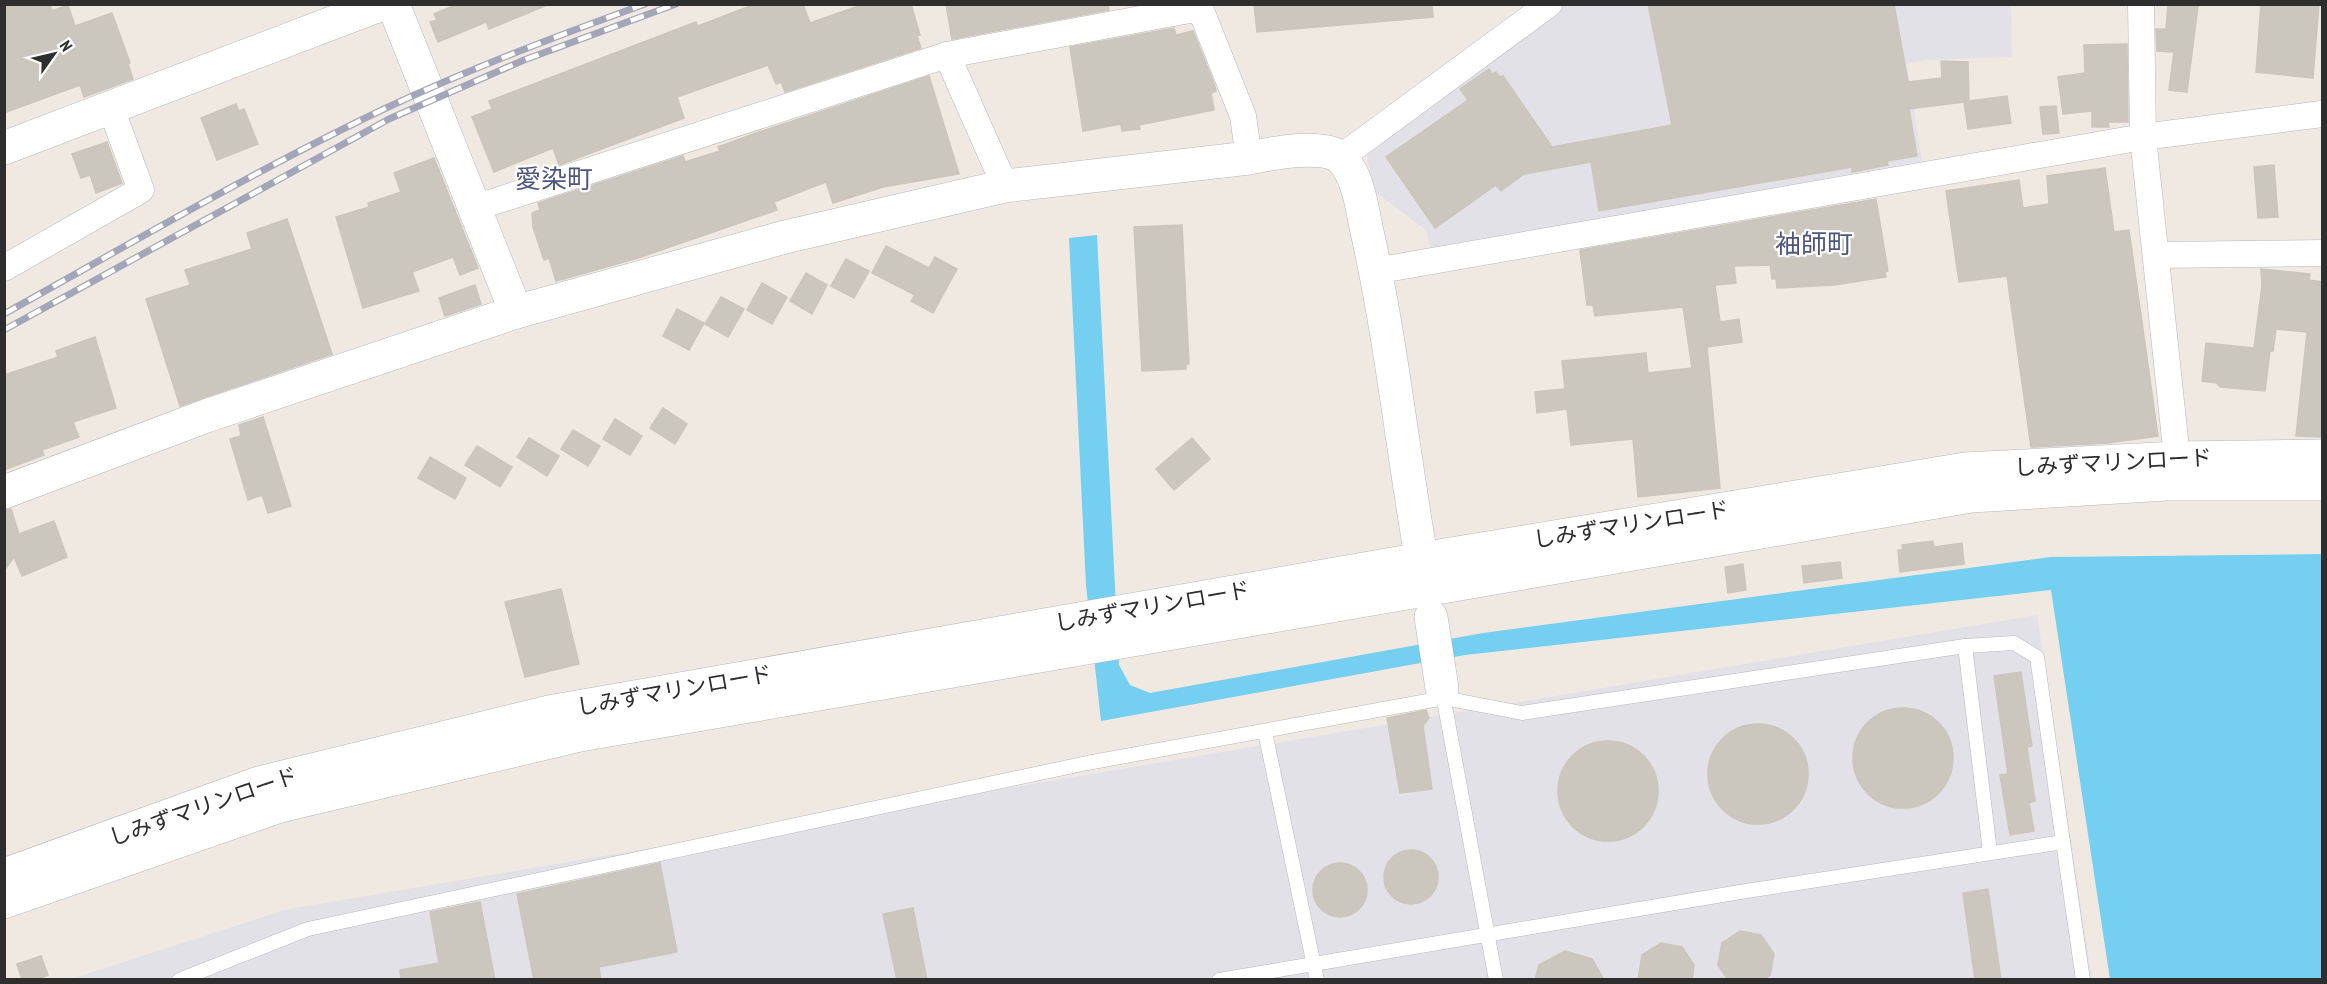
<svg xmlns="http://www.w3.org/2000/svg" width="2327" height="984" viewBox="0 0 2327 984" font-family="'PT Sans Narrow','Noto Sans JP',sans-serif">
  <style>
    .industrial { fill: #e3e1e8 }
    .water { fill: #75cff0 }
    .building { fill: #cbc7bf; stroke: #cbc5ba; stroke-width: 1.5 }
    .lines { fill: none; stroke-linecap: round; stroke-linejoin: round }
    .lane-casing { stroke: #b4b7c1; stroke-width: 15 }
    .street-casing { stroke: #b4b7c1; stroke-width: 27 }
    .secondary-casing { stroke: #b4b7c1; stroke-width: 34 }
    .lane { stroke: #fff; stroke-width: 14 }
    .street { stroke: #fff; stroke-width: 26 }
    .secondary { stroke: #fff; stroke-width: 33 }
    .rail-casing { stroke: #a3a6b8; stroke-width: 7 }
    .rail { stroke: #fff; stroke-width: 4.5; stroke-dasharray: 14; stroke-linecap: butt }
    .labels { text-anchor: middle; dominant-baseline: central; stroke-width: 4.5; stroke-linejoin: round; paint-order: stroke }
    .street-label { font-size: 22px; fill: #2e2e2e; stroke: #fff }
    .quarter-label { font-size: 26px; fill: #4d5680; stroke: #fff }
  </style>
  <rect width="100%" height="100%" fill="#efe9e1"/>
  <!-- industrial -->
  <g class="industrial">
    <polygon points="1559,5 2011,5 2012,57 1924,60 1907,64 1922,161 1431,250 1426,230 1373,190 1366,151"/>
    <polygon points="2037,615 2092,979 68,980 288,909"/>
  </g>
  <!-- water -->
  <polygon class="water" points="1097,235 1119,665 1130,685 1150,693 1483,633 2051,557 2322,554 2322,979 2110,979 2051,590 1465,655 1101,721 1086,585 1069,238"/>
  <!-- building -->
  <g class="building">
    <polygon points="4,4 50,4 52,11 68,5 75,26 112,13 130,63 128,64 133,79 84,97 80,85 4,113"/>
    <polygon points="458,4 545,4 545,6 489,29 486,22 438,42 430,22 437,20 434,14"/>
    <polygon points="755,4 803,4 810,23 864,4 911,4 920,35 917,36 921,48 785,92 781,82 776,84 768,65 677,97 684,118 559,165 553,148 494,172 472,117 492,109 489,101 696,22 698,26"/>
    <polygon points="946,4 1108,4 1109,10 952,39"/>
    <polygon points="1254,4 1432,4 1433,17 1257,32"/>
    <polygon points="1648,4 1894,4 1908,82 1942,78 1941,61 1968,62 1969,101 2007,96 2011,123 1968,129 1964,102 1909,109 1917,156 1887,161 1888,165 1852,172 1852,167 1599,211 1591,162 1524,174 1501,191 1496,185 1435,228 1386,157 1468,100 1460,89 1489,69 1492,74 1496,72 1500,77 1503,76 1552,147 1672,125"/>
    <polygon points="2261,4 2319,4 2313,78 2256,72"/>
    <polygon points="2168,5 2198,6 2187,92 2169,90 2174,52 2157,51 2156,29 2166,29"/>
    <polygon points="1174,28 1176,35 1193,31 1215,86 1216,91 1211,93 1214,110 1139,125 1140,129 1122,131 1121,124 1083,131 1070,47"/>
    <polygon points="2127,44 2128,122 2108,122 2109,127 2092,127 2092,111 2063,114 2058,77 2085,73 2084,45"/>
    <polygon points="929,76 959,174 883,187 833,203 826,182 774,202 777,210 638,258 556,281 549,258 544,260 533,227 532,213 540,210 538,203 683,156 685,162 720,151 718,147 756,133"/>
    <polygon points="236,104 239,111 244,109 258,144 217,160 201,118"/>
    <polygon points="2056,106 2059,133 2043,134 2040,107"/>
    <polygon points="107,142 122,183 96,193 90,175 81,178 72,154"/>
    <polygon points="434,158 478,268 460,275 453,257 412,272 419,291 363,308 336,217 369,207 368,203 401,192 394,173"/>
    <polygon points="2274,165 2278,217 2258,218 2254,167"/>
    <polygon points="2105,168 2114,232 2129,230 2158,436 2108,443 2031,447 2007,276 1959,282 1946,191 2019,180 2023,208 2049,204 2047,176"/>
    <polygon points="1876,199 1888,271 1885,272 1886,277 1834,285 1777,288 1776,279 1772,279 1770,265 1734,266 1736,283 1715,285 1720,322 1739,319 1742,342 1707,347 1720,488 1638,497 1633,439 1571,445 1567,409 1537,413 1535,392 1565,389 1562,361 1646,353 1648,373 1692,368 1683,307 1595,316 1593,305 1587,305 1580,250"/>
    <polygon points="287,219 332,354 180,406 146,299 190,285 185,270 252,249 247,233"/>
    <polygon points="1182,225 1189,364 1186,364 1186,369 1142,371 1134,227"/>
    <polygon points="886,246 929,268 935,257 957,269 933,313 911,301 915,295 872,273"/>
    <polygon points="846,259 869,271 854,298 831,286"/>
    <polygon points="2261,269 2310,274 2309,280 2322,282 2322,437 2296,436 2307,332 2276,329 2273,351 2270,351 2265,391 2220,387 2217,383 2202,381 2206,343 2254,348 2262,285"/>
    <polygon points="806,273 827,285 812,314 790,301"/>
    <polygon points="762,283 787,297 772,324 747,310"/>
    <polygon points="475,285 481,304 445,316 439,298"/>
    <polygon points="721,297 744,309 728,337 705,324"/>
    <polygon points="677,309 704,323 689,350 663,336"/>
    <polygon points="95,337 116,408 73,422 79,437 42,450 44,455 4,470 4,375 58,357 56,351"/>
    <polygon points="663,408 687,424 675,444 650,428"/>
    <polygon points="263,417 291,506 268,513 262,495 248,500 230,439 241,436 239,425"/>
    <polygon points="615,419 642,436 630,455 603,439"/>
    <polygon points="573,430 600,446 588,466 561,449"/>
    <polygon points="529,438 559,456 547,476 517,457"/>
    <polygon points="1192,438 1210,459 1174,490 1156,469"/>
    <polygon points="477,446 512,467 500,487 465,465"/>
    <polygon points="430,457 466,478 455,499 418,478"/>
    <polygon points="11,509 19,534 54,521 67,557 22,576 14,557 4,571 4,510"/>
    <polygon points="1933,541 1934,547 1962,543 1964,564 1900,572 1898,550 1903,550 1902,545"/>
    <polygon points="1840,562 1842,578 1804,583 1802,566"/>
    <polygon points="1743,564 1746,590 1728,593 1725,567"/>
    <polygon points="561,589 579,664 525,677 505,602"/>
    <polygon points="2021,672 2032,746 2027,747 2035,801 2029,803 2034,831 2010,835 2000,775 2008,774 1994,676"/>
    <circle cx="1903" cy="758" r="50"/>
    <polygon points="1426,710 1429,718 1423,726 1432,789 1400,793 1387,718"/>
    <circle cx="1758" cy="774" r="50"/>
    <circle cx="1608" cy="791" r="50"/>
    <circle cx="1411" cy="877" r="27"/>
    <circle cx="1340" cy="890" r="27"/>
    <polygon points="660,863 677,952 599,967 601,980 534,980 517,894"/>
    <polygon points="1988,889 2001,980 1975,980 1963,893"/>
    <polygon points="480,902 495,980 401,980 400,970 439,963 430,912"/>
    <polygon points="913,908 927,980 897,980 883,914"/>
    <polygon points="1740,931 1761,935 1774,954 1770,975 1763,980 1728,980 1718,965 1722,943"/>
    <polygon points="1661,943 1682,947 1694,965 1692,980 1638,980 1642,955"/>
    <polygon points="1565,951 1592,959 1604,980 1535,980 1539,965"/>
    <polygon points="41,956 48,975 36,980 22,980 17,964"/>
  </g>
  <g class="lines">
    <!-- lane casing -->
    <g class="lane-casing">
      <g id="lane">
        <polyline points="1965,646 2014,643 2037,657 2063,842"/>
        <polyline points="1442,690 1496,980"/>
        <polyline points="1265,732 1317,980"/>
        <polyline points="179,980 308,929 1087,763 1444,698 1522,713 1965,646 1990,852"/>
        <polyline points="1219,980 1740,892 2063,842 2083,980"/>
      </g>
    </g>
    <!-- street casing -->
    <g class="street-casing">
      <g id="street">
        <polyline points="2141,4 2143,137 2177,458"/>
        <polyline points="947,55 1005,186"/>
        <polyline points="1341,157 1549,4"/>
        <polyline points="474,208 947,55 1200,8 1243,116 1249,158"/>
        <polyline points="2156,255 2322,253"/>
        <polyline points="4,268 141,190 111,108"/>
        <polyline points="1375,271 2143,137 2322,114"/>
      </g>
    </g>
    <!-- secondary casing -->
    <g class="secondary-casing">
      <g id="secondary">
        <polyline points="393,4 516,312"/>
        <polyline points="4,148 382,4"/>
        <path d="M4 492 206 416 516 312 785 237 1005 186 1249 158C1269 154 1326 142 1342 159 1360 179 1362 211 1368 236 1393 349 1404 465 1425 579"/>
        <polyline points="1431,617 1442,688"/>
        <polyline points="4,875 259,783 549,712 1421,559 1965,469 2177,458 2322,456"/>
        <polyline points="4,902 280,806 580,735 1971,496 2166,484 2322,484"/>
      </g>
    </g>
    <!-- lane -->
    <use href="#lane" class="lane"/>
    <!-- street -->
    <use href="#street" class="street"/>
    <!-- secondary -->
    <use href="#secondary" class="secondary"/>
    <!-- rail casing -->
    <g class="rail-casing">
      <g id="rail">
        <path d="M4 314C130 244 254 171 384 109 469 69 557 36 645 4"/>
        <polyline points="4,330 389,119 524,60 676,4"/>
      </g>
    </g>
    <!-- rail -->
    <use href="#rail" class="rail"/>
  </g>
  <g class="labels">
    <!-- street labels -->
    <g class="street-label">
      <text transform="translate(2113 462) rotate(-3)">しみずマリンロード</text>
      <text transform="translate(1631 524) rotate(-9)">しみずマリンロード</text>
      <text transform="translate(1152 606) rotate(-10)">しみずマリンロード</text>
      <text transform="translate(674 690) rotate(-10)">しみずマリンロード</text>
      <text transform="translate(203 806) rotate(-19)">しみずマリンロード</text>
    </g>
    <!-- quarter labels -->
    <g class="quarter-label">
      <text x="554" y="178">愛染町</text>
      <text x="1814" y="243">袖師町</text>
    </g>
  </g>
  <!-- border -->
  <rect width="2327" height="984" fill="none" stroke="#2e2e2e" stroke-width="12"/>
  <!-- north arrow -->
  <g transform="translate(54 54) rotate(56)" stroke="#ffffff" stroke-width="4.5" paint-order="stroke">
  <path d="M0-4.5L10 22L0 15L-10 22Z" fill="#2e2e2e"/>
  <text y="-9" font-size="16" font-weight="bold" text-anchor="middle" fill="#2e2e2e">N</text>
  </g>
</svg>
